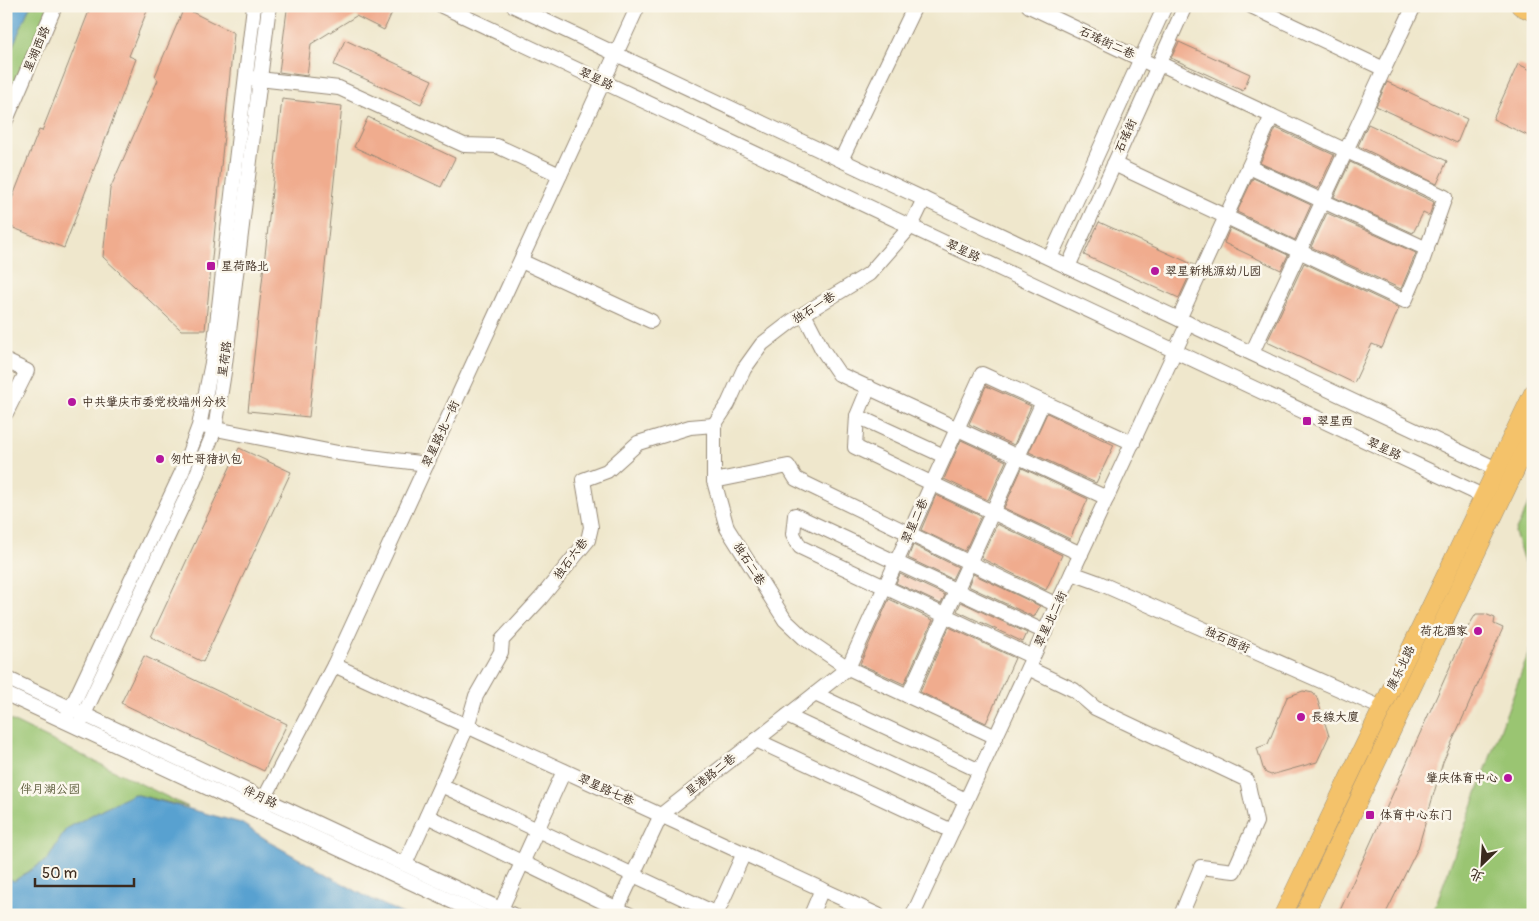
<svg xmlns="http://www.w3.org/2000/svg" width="1539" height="921" viewBox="0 0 1539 921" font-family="Pangolin,'LXGW WenKai TC',sans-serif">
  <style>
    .green { fill: #9ac572; stroke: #6a7848 }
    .water { fill: #59a1d0; stroke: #4a6677 }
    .building { fill: #f0ac8e }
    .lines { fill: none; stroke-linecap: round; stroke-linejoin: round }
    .minor-casing { stroke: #958875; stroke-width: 16 }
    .major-casing { stroke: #958875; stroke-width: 19 }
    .minor { stroke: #fff; stroke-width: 14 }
    .major { stroke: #f4c26a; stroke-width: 18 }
    .poi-dot { fill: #b5179e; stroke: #fbf7ec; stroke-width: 2 }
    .labels { text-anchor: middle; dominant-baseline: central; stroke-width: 5; stroke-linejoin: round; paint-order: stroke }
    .street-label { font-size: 12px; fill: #3b2a1e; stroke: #fbf7ec }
    .poi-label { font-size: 12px; fill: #3b2a1e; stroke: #fbf7ec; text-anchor: start }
    .park-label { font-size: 12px; fill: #585837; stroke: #fbf7ec }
  </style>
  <rect width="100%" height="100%" fill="#fbf7ec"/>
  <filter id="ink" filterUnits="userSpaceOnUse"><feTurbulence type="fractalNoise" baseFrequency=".02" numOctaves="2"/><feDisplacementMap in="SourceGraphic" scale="10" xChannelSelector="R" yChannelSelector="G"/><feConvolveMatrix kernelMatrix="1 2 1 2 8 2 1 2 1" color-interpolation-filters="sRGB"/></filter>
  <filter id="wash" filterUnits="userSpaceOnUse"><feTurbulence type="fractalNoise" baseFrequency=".0096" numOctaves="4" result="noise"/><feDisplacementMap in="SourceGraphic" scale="20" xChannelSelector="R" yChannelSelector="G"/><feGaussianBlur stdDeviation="1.12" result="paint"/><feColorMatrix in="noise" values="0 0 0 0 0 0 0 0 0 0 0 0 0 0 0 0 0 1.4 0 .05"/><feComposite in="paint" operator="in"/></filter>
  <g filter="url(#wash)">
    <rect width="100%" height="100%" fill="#efe7cc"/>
    <!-- green -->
    <g class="green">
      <polygon points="30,6 53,6 6,111 6,62"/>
      <polygon points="1533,495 1533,592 1515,532"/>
      <polygon points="1533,641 1533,915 1432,915"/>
      <polygon points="6,718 188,807 134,794 104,808 66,829 48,859 14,881 6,878"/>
    </g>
    <!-- water -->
    <g class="water">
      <polygon points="6,6 30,6 6,62"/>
      <polygon points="134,794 241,823 278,847 365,896 405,915 6,915 6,878 14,881 48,859 66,829 104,808"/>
    </g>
    <g id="blocks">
      <!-- building -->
      <g class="building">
        <polygon points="91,6 149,6 129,56 136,59 64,248 6,225 6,214 39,130 42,131"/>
        <polygon points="293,6 395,6 384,30 356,16 311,44 307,76 279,72 287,10"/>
        <polygon points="184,8 234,33 205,330 181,330 103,257 110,189 158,80 155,76"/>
        <polygon points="345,40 432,80 421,104 334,65"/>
        <polygon points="1179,42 1250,74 1243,91 1171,58"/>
        <polygon points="1518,64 1533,71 1533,138 1493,119"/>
        <polygon points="1387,82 1467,119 1457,143 1376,106"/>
        <polygon points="282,99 342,106 309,417 248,411"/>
        <polygon points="368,117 455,158 441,187 354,147"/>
        <polygon points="1368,124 1447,161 1437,184 1358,146"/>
        <polygon points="1276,128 1334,155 1318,189 1260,163"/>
        <polygon points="1350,162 1434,202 1429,216 1423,213 1413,233 1334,197"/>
        <polygon points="1253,178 1311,205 1295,240 1237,212"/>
        <polygon points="1327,213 1416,253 1401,289 1311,247"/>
        <polygon points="1099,222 1194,265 1179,298 1084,255"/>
        <polygon points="1230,228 1288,255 1281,270 1224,243"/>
        <polygon points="1304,263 1399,308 1382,348 1372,344 1354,383 1267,342"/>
        <polygon points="986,386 1031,406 1014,445 969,424"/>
        <polygon points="1047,413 1114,445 1096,483 1029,452"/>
        <polygon points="961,440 1006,461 988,500 944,479"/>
        <polygon points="239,448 291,472 203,662 151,637"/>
        <polygon points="1022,468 1088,499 1070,539 1004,508"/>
        <polygon points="936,495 981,516 965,551 921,530"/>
        <polygon points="997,524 1062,555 1046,590 981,558"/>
        <polygon points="913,545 958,567 952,579 908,558"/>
        <polygon points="900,574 945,595 941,604 896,583"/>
        <polygon points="973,574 1040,606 1034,617 968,586"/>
        <polygon points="889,599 933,620 904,684 860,664"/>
        <polygon points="961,602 1027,633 1023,642 957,611"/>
        <polygon points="1476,614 1485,614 1495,618 1494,624 1503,628 1443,762 1418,848 1385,915 1338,915 1468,627"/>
        <polygon points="949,627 1015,658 986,723 920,692"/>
        <polygon points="144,656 287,724 264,771 121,703"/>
        <polygon points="1303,691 1313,693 1317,698 1329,736 1317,762 1271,775 1266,773 1263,768 1257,748 1268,744 1287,697"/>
      </g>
    </g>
  </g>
  <g filter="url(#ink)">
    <use href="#blocks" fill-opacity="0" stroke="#958875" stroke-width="1"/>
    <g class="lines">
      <!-- minor casing -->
      <g class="minor-casing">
        <g id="minor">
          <polyline points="442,6 1483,496"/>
          <polyline points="514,6 1497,469"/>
          <polyline points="1029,6 1157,67 1165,66 1445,197 1422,262 1405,301 1114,164"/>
          <polyline points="1251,6 1384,69 1414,6"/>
          <polyline points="250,78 339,88 464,145 497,146 560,175"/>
          <polyline points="6,120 55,6"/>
          <polyline points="841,160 915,6"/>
          <polyline points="1249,167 1427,249"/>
          <polyline points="1050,258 1165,6"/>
          <polyline points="521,261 651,321"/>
          <polyline points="1068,267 1185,6"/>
          <polyline points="804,314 822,349 839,374 1107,498"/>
          <polyline points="1179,319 1272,116"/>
          <polyline points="1252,353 1384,69"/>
          <polyline points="6,361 27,371 6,413"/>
          <polyline points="869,387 857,416 855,447 1081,554"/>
          <polyline points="857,416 944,456"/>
          <polyline points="714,425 714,481 727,528 785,620 804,638 848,668 996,737"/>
          <polyline points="714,425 728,404 744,369 762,344 792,321 869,274 911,226 924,199"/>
          <polyline points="206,427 338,453 427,464"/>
          <polyline points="714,481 788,466 796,479 1057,605"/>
          <polyline points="1072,573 1097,582 1382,708"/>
          <polyline points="1033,657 800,547 793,534 795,515 1045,632"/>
          <polyline points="334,665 878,915"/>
          <polyline points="1028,668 1074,690 1095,708 1247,780 1256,822 1234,871 1201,867 1181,915"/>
          <polyline points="6,678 513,915"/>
          <polyline points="6,694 481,915"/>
          <polyline points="815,694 980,771"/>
          <polyline points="908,696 1043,402"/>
          <polyline points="787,716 966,800"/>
          <polyline points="65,721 182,472 199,426 213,358 254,6"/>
          <polyline points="78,727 194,481 215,429 224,372 269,6"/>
          <polyline points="756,740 952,831"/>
          <polyline points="441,785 719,915"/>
          <polyline points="259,811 264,799 334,665 638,6"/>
          <polyline points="427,816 630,915"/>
          <polyline points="405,864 467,727 476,696 501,652 502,640 540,599 588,540 591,527 583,480 607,471 638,443 690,427 714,425"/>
          <polyline points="501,909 564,771"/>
          <polyline points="614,915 661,815 848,668 982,374 1133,443"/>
          <polyline points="716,915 744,853"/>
          <polyline points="811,915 822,889"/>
          <polyline points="913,915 1188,323"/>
        </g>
      </g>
      <!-- major casing -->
      <g class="major-casing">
        <g id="major">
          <polyline points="1520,6 1533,12"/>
          <polyline points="1283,915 1533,393"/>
          <polyline points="1304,915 1533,433"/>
        </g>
      </g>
      <!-- minor -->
      <use href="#minor" class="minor"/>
      <!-- major -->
      <use href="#major" class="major"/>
    </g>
  </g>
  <!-- markers -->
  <g class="poi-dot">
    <rect x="206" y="261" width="10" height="10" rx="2.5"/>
    <circle cx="1155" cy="271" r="5"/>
    <circle cx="72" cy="402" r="5"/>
    <rect x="1302" y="416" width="10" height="10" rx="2.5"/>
    <circle cx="160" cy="459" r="5"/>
    <circle cx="1478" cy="631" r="5"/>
    <circle cx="1301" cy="717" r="5"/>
    <circle cx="1508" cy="778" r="5"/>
    <rect x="1365" y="810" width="10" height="10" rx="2.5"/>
  </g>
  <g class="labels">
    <!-- street labels -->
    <g class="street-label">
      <text transform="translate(1107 43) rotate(25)">石瑶街二巷</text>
      <text transform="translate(37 49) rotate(-67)">星湖西路</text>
      <text transform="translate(596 79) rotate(25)">翠星路</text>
      <text transform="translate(1126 136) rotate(-66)">石瑶街</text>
      <text transform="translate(963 251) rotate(25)">翠星路</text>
      <text transform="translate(814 308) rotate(-32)">独石一巷</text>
      <text transform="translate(225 359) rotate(-82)">星荷路</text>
      <text transform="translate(441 434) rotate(-65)">翠星路北一街</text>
      <text transform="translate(1384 449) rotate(25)">翠星路</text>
      <text transform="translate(915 521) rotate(-66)">翠星二巷</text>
      <text transform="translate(571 559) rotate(-53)">独石六巷</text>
      <text transform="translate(749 564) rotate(58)">独石二巷</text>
      <text transform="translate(1051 619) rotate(-65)">翠星北二街</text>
      <text transform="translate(1227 640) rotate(24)">独石西街</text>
      <text transform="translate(1401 668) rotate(-64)">康乐北路</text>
      <text transform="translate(711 775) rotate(-38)">星港路二巷</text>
      <text transform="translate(606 790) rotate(24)">翠星路七巷</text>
      <text transform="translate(260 797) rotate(25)">伴月路</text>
    </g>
    <!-- poi labels -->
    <g class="poi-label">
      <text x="221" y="266">星荷路北</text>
      <text x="1165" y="271">翠星新桃源幼儿园</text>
      <text x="82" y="402">中共肇庆市委党校端州分校</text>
      <text x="1317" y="421">翠星西</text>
      <text x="170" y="459">匆忙哥猪扒包</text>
      <text x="1468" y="631" text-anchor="end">荷花酒家</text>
      <text x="1311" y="717">長線大廈</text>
      <text x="1498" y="778" text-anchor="end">肇庆体育中心</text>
      <text x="1380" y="815">体育中心东门</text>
    </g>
    <!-- park labels -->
    <g class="park-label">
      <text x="50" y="789">伴月湖公园</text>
    </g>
  </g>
  <!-- margin -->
  <rect width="1539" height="921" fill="none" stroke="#fbf7ec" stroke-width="25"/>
  <!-- north arrow -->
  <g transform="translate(1482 864) rotate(205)" stroke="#fbf7ec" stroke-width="4" paint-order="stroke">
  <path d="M0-4L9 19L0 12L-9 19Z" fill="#3b2a1e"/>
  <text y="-8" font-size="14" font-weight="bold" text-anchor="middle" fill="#3b2a1e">北</text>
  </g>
  <!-- scale -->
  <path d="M35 878v8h99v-8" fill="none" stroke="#3b2a1e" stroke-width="2.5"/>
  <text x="42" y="878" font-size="15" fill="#3b2a1e" stroke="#fbf7ec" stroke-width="4" paint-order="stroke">50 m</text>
</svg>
